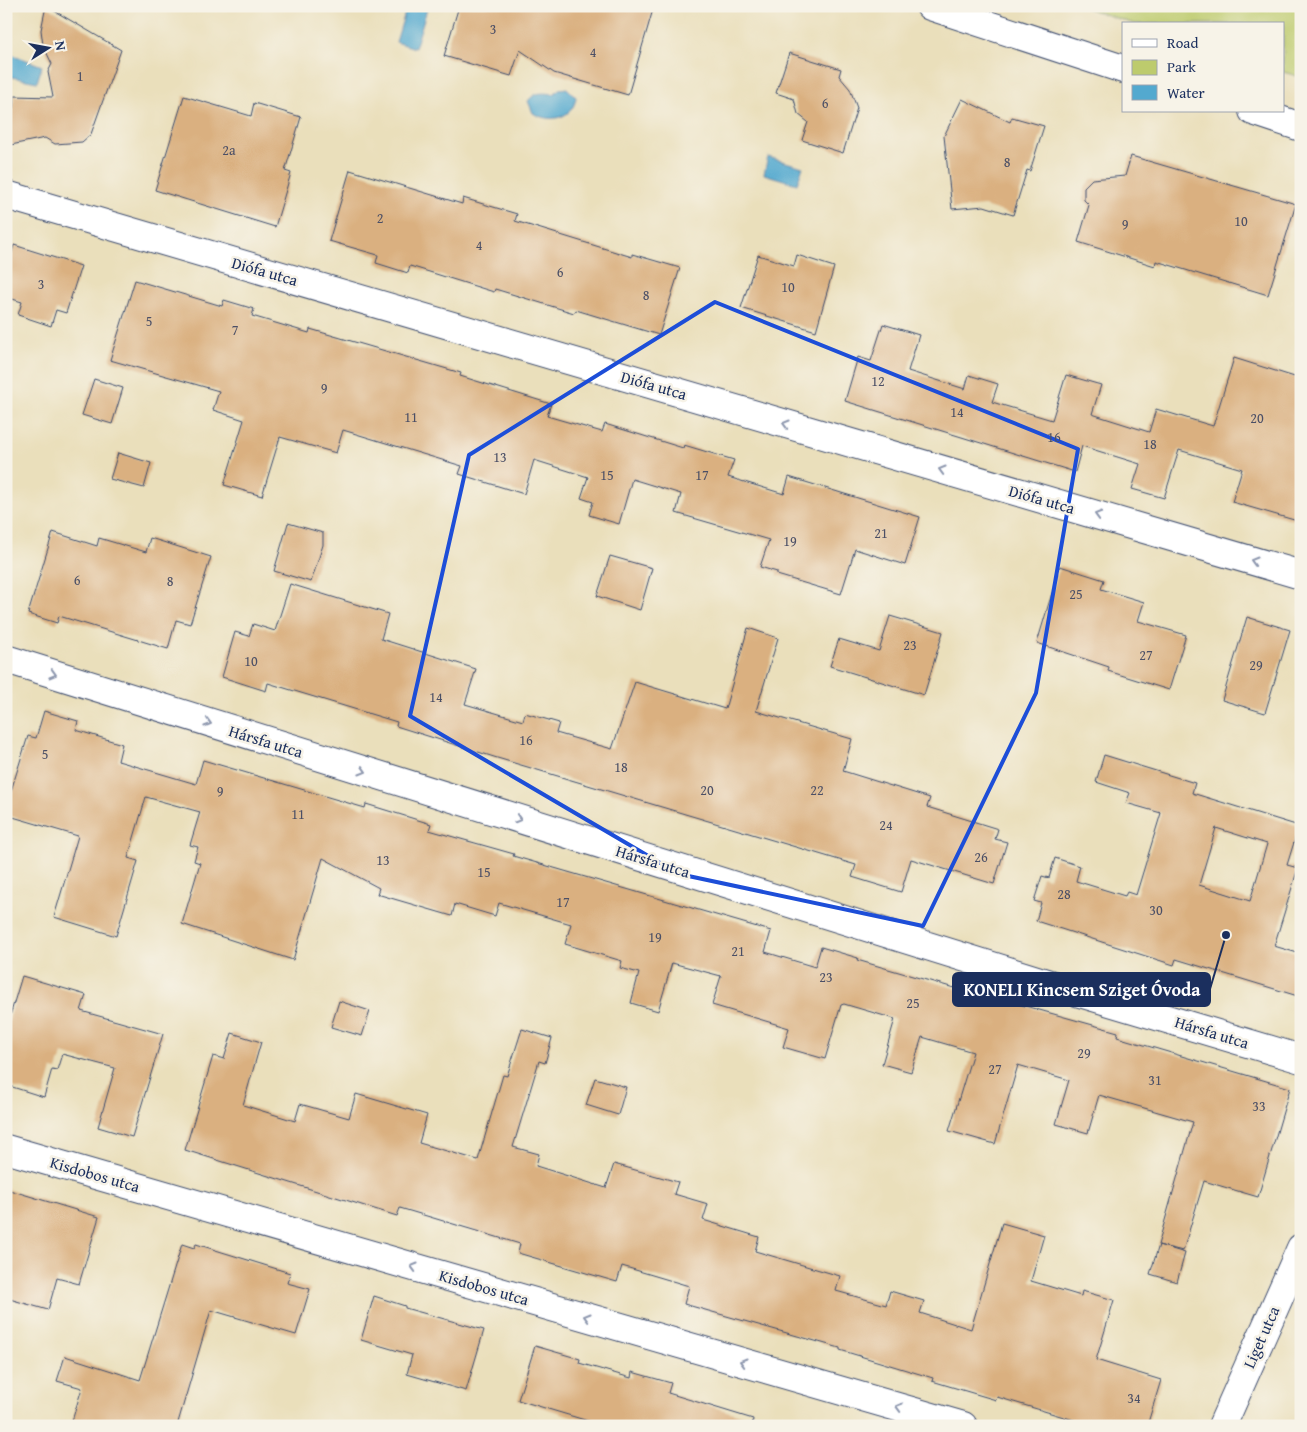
<svg xmlns="http://www.w3.org/2000/svg" width="1307" height="1432" viewBox="0 0 1307 1432" font-family="'Gentium Book Plus',serif">
  <style>
    .green { fill: #bdcb6d; stroke: #6c7d66 }
    .water { fill: #53a9cf; stroke: #376c96 }
    .building { fill: #dab080; fill-rule: evenodd }
    .lines { fill: none; stroke-linecap: round; stroke-linejoin: round }
    .minor-casing { stroke: #3a496c; stroke-width: 30 }
    .minor { stroke: #fff; stroke-width: 28 }
    .oneway { stroke: #8d97ae }
    .marked { fill: none; stroke: #1d4ed8; stroke-width: 4; stroke-linejoin: round }
    .labels { text-anchor: middle; dominant-baseline: central; stroke-width: 5; stroke-linejoin: round; paint-order: stroke }
    .number-label { font-size: 14px; fill: #4b4f66 }
    .street-label { font-size: 16px; fill: #1b2f5e; stroke: #f7f3e8 }
    .leader { fill: none; stroke: #1b2f5e; stroke-width: 2 }
    .callout-dot { fill: #1b2f5e; stroke: #f7f3e8; stroke-width: 2 }
    .callout { fill: #1b2f5e; stroke: #1b2f5e; stroke-width: 2 }
    .callout-label { font-size: 18px; text-anchor: middle; font-weight: bold; fill: #fff }
  </style>
  <rect width="100%" height="100%" fill="#f7f3e8"/>
  <filter id="ink" filterUnits="userSpaceOnUse"><feTurbulence type="fractalNoise" baseFrequency=".02" numOctaves="2"/><feDisplacementMap in="SourceGraphic" scale="10" xChannelSelector="R" yChannelSelector="G"/><feConvolveMatrix kernelMatrix="1 2 1 2 8 2 1 2 1" color-interpolation-filters="sRGB"/></filter>
  <filter id="wash" filterUnits="userSpaceOnUse"><feTurbulence type="fractalNoise" baseFrequency=".0096" numOctaves="4" result="noise"/><feDisplacementMap in="SourceGraphic" scale="20" xChannelSelector="R" yChannelSelector="G"/><feGaussianBlur stdDeviation="1.12" result="paint"/><feColorMatrix in="noise" values="0 0 0 0 0 0 0 0 0 0 0 0 0 0 0 0 0 1.4 0 .05"/><feComposite in="paint" operator="in"/></filter>
  <g filter="url(#wash)">
    <rect width="100%" height="100%" fill="#eadfbb"/>
    <!-- green -->
    <polygon class="green" points="1080,6 1301,6 1301,77 1283,72 1283,24 1134,24"/>
    <!-- water -->
    <g class="water">
      <polygon points="407,6 428,6 415,48 396,42"/>
      <polygon points="6,52 42,66 37,82 6,76"/>
      <path d="M567 88 576 97C574 118 550 124 533 113L528 101C536 91 542 93 554 94L559 89Z"/>
      <polygon points="768,157 803,167 797,184 764,174"/>
    </g>
    <g id="blocks">
      <!-- building -->
      <g class="building">
        <polygon points="46,6 121,50 91,134 82,142 55,144 45,138 6,146 6,111 13,108 14,96 53,97 48,72 52,64 43,45 41,30"/>
        <polygon points="459,6 654,6 628,95 554,73 520,50 511,76 444,56"/>
        <polygon points="789,53 841,69 839,76 850,89 857,108 843,153 802,140 808,122 798,114 794,99 776,93"/>
        <polygon points="184,96 251,116 254,103 301,117 285,171 291,173 275,227 155,190"/>
        <polygon points="962,99 1010,122 1012,117 1044,126 1030,171 1027,170 1013,215 984,206 952,209 944,136"/>
        <polygon points="1131,156 1296,204 1268,295 1156,261 1155,266 1078,242 1089,205 1084,200 1084,187 1092,179 1125,176"/>
        <polygon points="350,170 462,204 463,198 517,214 515,221 632,257 632,254 680,268 659,335 576,310 574,313 495,289 494,292 410,266 408,273 376,263 378,255 329,241"/>
        <polygon points="14,245 81,266 66,313 56,310 51,326 18,315 22,302 6,297 6,272"/>
        <polygon points="758,255 794,266 797,255 834,267 816,331 741,308"/>
        <polygon points="135,280 222,306 224,300 254,309 252,316 309,333 310,329 461,373 460,376 551,404 547,416 602,432 605,424 683,448 684,445 734,460 728,477 784,494 789,477 920,517 905,565 855,549 841,594 777,575 777,572 760,567 769,540 676,513 681,494 632,479 619,524 589,515 593,502 581,498 588,477 534,460 524,494 459,474 462,466 343,430 336,453 280,437 262,496 224,485 244,420 213,410 219,391 110,360"/>
        <polygon points="883,324 919,335 908,371 965,389 969,375 998,384 992,402 1052,420 1066,375 1101,385 1092,414 1149,432 1156,409 1213,426 1234,358 1301,379 1301,522 1232,502 1242,469 1179,450 1164,498 1132,489 1140,464 1082,446 1075,472 845,401 858,357 871,361"/>
        <polygon points="94,379 123,388 112,424 82,415"/>
        <polygon points="118,453 151,463 144,488 110,479"/>
        <polygon points="288,523 323,533 323,545 311,582 274,571"/>
        <polygon points="53,532 97,546 99,538 146,552 150,538 211,557 190,624 176,620 168,649 59,616 57,623 28,614"/>
        <polygon points="610,556 652,568 640,610 597,596"/>
        <polygon points="1060,566 1104,580 1101,589 1144,602 1138,621 1186,635 1169,690 1108,671 1109,667 1037,643"/>
        <polygon points="290,584 388,614 381,639 476,669 465,704 523,721 525,713 559,723 556,733 612,749 635,682 725,709 748,628 778,638 756,711 852,739 843,771 930,798 927,807 998,829 995,839 1007,842 994,884 911,859 901,892 852,877 856,865 494,757 396,726 397,722 268,683 266,691 222,677 235,632 249,636 253,624 275,631"/>
        <polygon points="890,616 943,632 924,695 830,666 839,639 879,651"/>
        <polygon points="1247,617 1290,630 1265,713 1222,700"/>
        <polygon points="44,711 78,721 76,730 122,744 118,761 196,784 203,760 365,808 366,804 431,824 429,830 514,854 513,856 771,931 765,952 815,967 821,947 858,958 857,960 975,994 975,992 1118,1032 1117,1037 1290,1088 1258,1197 1204,1181 1183,1251 1158,1245 1193,1122 1099,1095 1088,1133 1056,1124 1069,1080 1018,1065 995,1144 949,1131 973,1052 922,1037 911,1072 882,1064 895,1019 844,1004 841,1005 825,1059 783,1047 789,1028 712,1005 721,976 672,963 658,1011 631,1003 639,973 620,968 622,961 565,944 571,924 499,903 495,916 455,904 452,916 377,894 379,888 323,858 293,960 182,924 200,863 194,861 198,847 190,845 200,812 146,797 128,858 138,861 116,936 54,917 78,836 6,815 6,807 28,736 36,738"/>
        <path d="M1104 755 1195 783 1192 793 1299 826 1287 865 1298 868 1274 946 1301 954V997L1176 959 1174 965 1036 921 1041 903 1034 901 1042 876 1049 878 1055 858 1080 866 1076 881 1125 896 1127 892 1136 895 1161 813 1126 803 1130 793 1096 782ZM1216 828 1267 844 1250 901 1199 885Z"/>
        <polygon points="22,976 86,995 81,1011 163,1034 132,1137 98,1127 115,1068 62,1054 57,1070 52,1069 44,1097 6,1085 6,1029"/>
        <polygon points="339,1001 370,1011 362,1036 331,1027"/>
        <polygon points="522,1029 552,1038 545,1063 539,1061 513,1147 539,1154 536,1166 606,1188 614,1164 678,1182 674,1194 708,1204 703,1220 759,1237 755,1251 840,1276 836,1291 886,1305 890,1291 924,1301 920,1313 971,1329 1002,1223 1044,1235 1031,1281 1081,1296 1082,1291 1114,1300 1096,1360 1161,1380 1147,1426 1094,1426 997,1397 996,1400 932,1381 933,1378 840,1350 840,1348 684,1304 689,1286 622,1266 617,1282 518,1253 520,1244 400,1208 397,1216 185,1150 213,1056 224,1059 232,1033 261,1042 243,1105 295,1121 300,1104 349,1118 356,1094 427,1115 419,1143 478,1160 503,1075 507,1076"/>
        <polygon points="595,1078 626,1087 618,1115 586,1105"/>
        <polygon points="6,1189 99,1217 79,1284 57,1278 48,1310 6,1298"/>
        <polygon points="182,1244 194,1248 196,1244 290,1273 287,1283 310,1289 296,1335 211,1310 177,1426 86,1426 72,1421 82,1388 57,1381 65,1356 140,1380"/>
        <polygon points="1159,1245 1185,1253 1177,1282 1150,1274"/>
        <polygon points="374,1296 405,1306 405,1308 484,1330 466,1391 407,1374 412,1355 361,1340"/>
        <polygon points="535,1346 580,1359 579,1363 631,1378 632,1372 671,1383 668,1393 753,1419 752,1426 605,1426 518,1400"/>
      </g>
    </g>
  </g>
  <g filter="url(#ink)">
    <use href="#blocks" fill-opacity="0" stroke="#3a496c" stroke-width="1"/>
    <g class="lines">
      <!-- minor casing -->
      <g class="minor-casing">
        <g id="minor">
          <polyline points="930,6 1123,69"/>
          <polyline points="1253,111 1301,127"/>
          <polyline points="6,195 1301,575"/>
          <polyline points="6,659 1053,985 1301,1059"/>
          <polyline points="6,1149 963,1426"/>
          <polyline points="1222,1426 1301,1248"/>
        </g>
      </g>
      <!-- minor -->
      <use href="#minor" class="minor"/>
    </g>
    <!-- one-way arrows -->
    <defs><path id="oneway-chevron" d="M-2-3.5L2.5 0L-2 3.5" fill="none" stroke-width="1.6" stroke-linecap="round" stroke-linejoin="round" transform="scale(1.25)"/></defs>
    <g class="oneway">
      <use href="#oneway-chevron" transform="translate(786 424) rotate(-164)"/>
      <use href="#oneway-chevron" transform="translate(942 470) rotate(-164)"/>
      <use href="#oneway-chevron" transform="translate(1098 515) rotate(-164)"/>
      <use href="#oneway-chevron" transform="translate(1254 561) rotate(-164)"/>
      <use href="#oneway-chevron" transform="translate(53 674) rotate(17)"/>
      <use href="#oneway-chevron" transform="translate(208 723) rotate(17)"/>
      <use href="#oneway-chevron" transform="translate(363 771) rotate(17)"/>
      <use href="#oneway-chevron" transform="translate(518 819) rotate(17)"/>
      <use href="#oneway-chevron" transform="translate(414 1267) rotate(-164)"/>
      <use href="#oneway-chevron" transform="translate(587 1317) rotate(-164)"/>
      <use href="#oneway-chevron" transform="translate(743 1362) rotate(-164)"/>
      <use href="#oneway-chevron" transform="translate(899 1407) rotate(-164)"/>
    </g>
  </g>
  <!-- marked area -->
  <path class="marked" d="M715 302 1078 449 1036 693 923 926 679 874 410 716 469 455Z"/>
  <g class="labels">
    <!-- number labels -->
    <g class="number-label">
      <text x="493" y="29">3</text>
      <text x="593" y="52">4</text>
      <text x="80" y="76">1</text>
      <text x="825" y="103">6</text>
      <text x="229" y="150">2a</text>
      <text x="1007" y="162">8</text>
      <text x="380" y="218">2</text>
      <text x="1241" y="221">10</text>
      <text x="1125" y="224">9</text>
      <text x="479" y="245">4</text>
      <text x="560" y="272">6</text>
      <text x="41" y="284">3</text>
      <text x="788" y="287">10</text>
      <text x="646" y="295">8</text>
      <text x="149" y="321">5</text>
      <text x="235" y="330">7</text>
      <text x="878" y="381">12</text>
      <text x="324" y="388">9</text>
      <text x="957" y="412">14</text>
      <text x="411" y="417">11</text>
      <text x="1257" y="418">20</text>
      <text x="1054" y="437">16</text>
      <text x="1150" y="444">18</text>
      <text x="500" y="457">13</text>
      <text x="607" y="475">15</text>
      <text x="702" y="475">17</text>
      <text x="881" y="533">21</text>
      <text x="790" y="541">19</text>
      <text x="77" y="580">6</text>
      <text x="170" y="581">8</text>
      <text x="1076" y="594">25</text>
      <text x="910" y="645">23</text>
      <text x="1146" y="655">27</text>
      <text x="251" y="661">10</text>
      <text x="1256" y="665">29</text>
      <text x="436" y="697">14</text>
      <text x="526" y="740">16</text>
      <text x="45" y="754">5</text>
      <text x="621" y="767">18</text>
      <text x="707" y="790">20</text>
      <text x="817" y="790">22</text>
      <text x="220" y="791">9</text>
      <text x="298" y="814">11</text>
      <text x="886" y="825">24</text>
      <text x="981" y="857">26</text>
      <text x="383" y="860">13</text>
      <text x="484" y="872">15</text>
      <text x="1064" y="894">28</text>
      <text x="563" y="902">17</text>
      <text x="1156" y="910">30</text>
      <text x="655" y="937">19</text>
      <text x="738" y="951">21</text>
      <text x="826" y="977">23</text>
      <text x="913" y="1003">25</text>
      <text x="1084" y="1053">29</text>
      <text x="995" y="1069">27</text>
      <text x="1155" y="1080">31</text>
      <text x="1259" y="1106">33</text>
      <text x="1134" y="1398">34</text>
    </g>
    <!-- street labels -->
    <g class="street-label">
      <text transform="translate(265 271) rotate(16)">Diófa utca</text>
      <text transform="translate(654 385) rotate(16)">Diófa utca</text>
      <text transform="translate(1042 499) rotate(16)">Diófa utca</text>
      <text transform="translate(266 741) rotate(17)">Hársfa utca</text>
      <text transform="translate(653 861) rotate(17)">Hársfa utca</text>
      <text transform="translate(1212 1032) rotate(17)">Hársfa utca</text>
      <text transform="translate(95 1174) rotate(16)">Kisdobos utca</text>
      <text transform="translate(484 1287) rotate(16)">Kisdobos utca</text>
      <text transform="translate(1261 1337) rotate(-66)">Liget utca</text>
    </g>
  </g>
  <!-- callouts -->
  <path class="leader" d="M1226 935L1210 989"/>
  <circle class="callout-dot" cx="1226" cy="935" r="5"/>
  <rect class="callout" x="953" y="973" width="257" height="33" rx="5"/>
  <g class="callout-label">
    <text x="1082" y="996">KONELI Kincsem Sziget Óvoda</text>
  </g>
  <!-- margin -->
  <rect width="1307" height="1432" fill="none" stroke="#f7f3e8" stroke-width="25"/>
  <!-- legend -->
  <rect x="1122" y="22" width="162" height="90" fill="#f7f3e8" stroke="#9fa5b1"/>
  <rect x="1132" y="39" width="25" height="8" fill="#ffffff" stroke="#9fa5b1"/>
  <text x="1167" y="48" font-size="15" fill="#1b2f5e">Road</text>
  <rect x="1132" y="60" width="25" height="15" fill="#bdcb6d" stroke="#9fa5b1"/>
  <text x="1167" y="72" font-size="15" fill="#1b2f5e">Park</text>
  <rect x="1132" y="85" width="25" height="15" fill="#53a9cf" stroke="#9fa5b1"/>
  <text x="1167" y="98" font-size="15" fill="#1b2f5e">Water</text>
  <!-- north arrow -->
  <g transform="translate(48 48) rotate(79)" stroke="#f7f3e8" stroke-width="4" paint-order="stroke">
  <path d="M0-4L9 19L0 12L-9 19Z" fill="#1b2f5e"/>
  <text y="-8" font-size="14" font-weight="bold" text-anchor="middle" fill="#1b2f5e">N</text>
  </g>
</svg>
